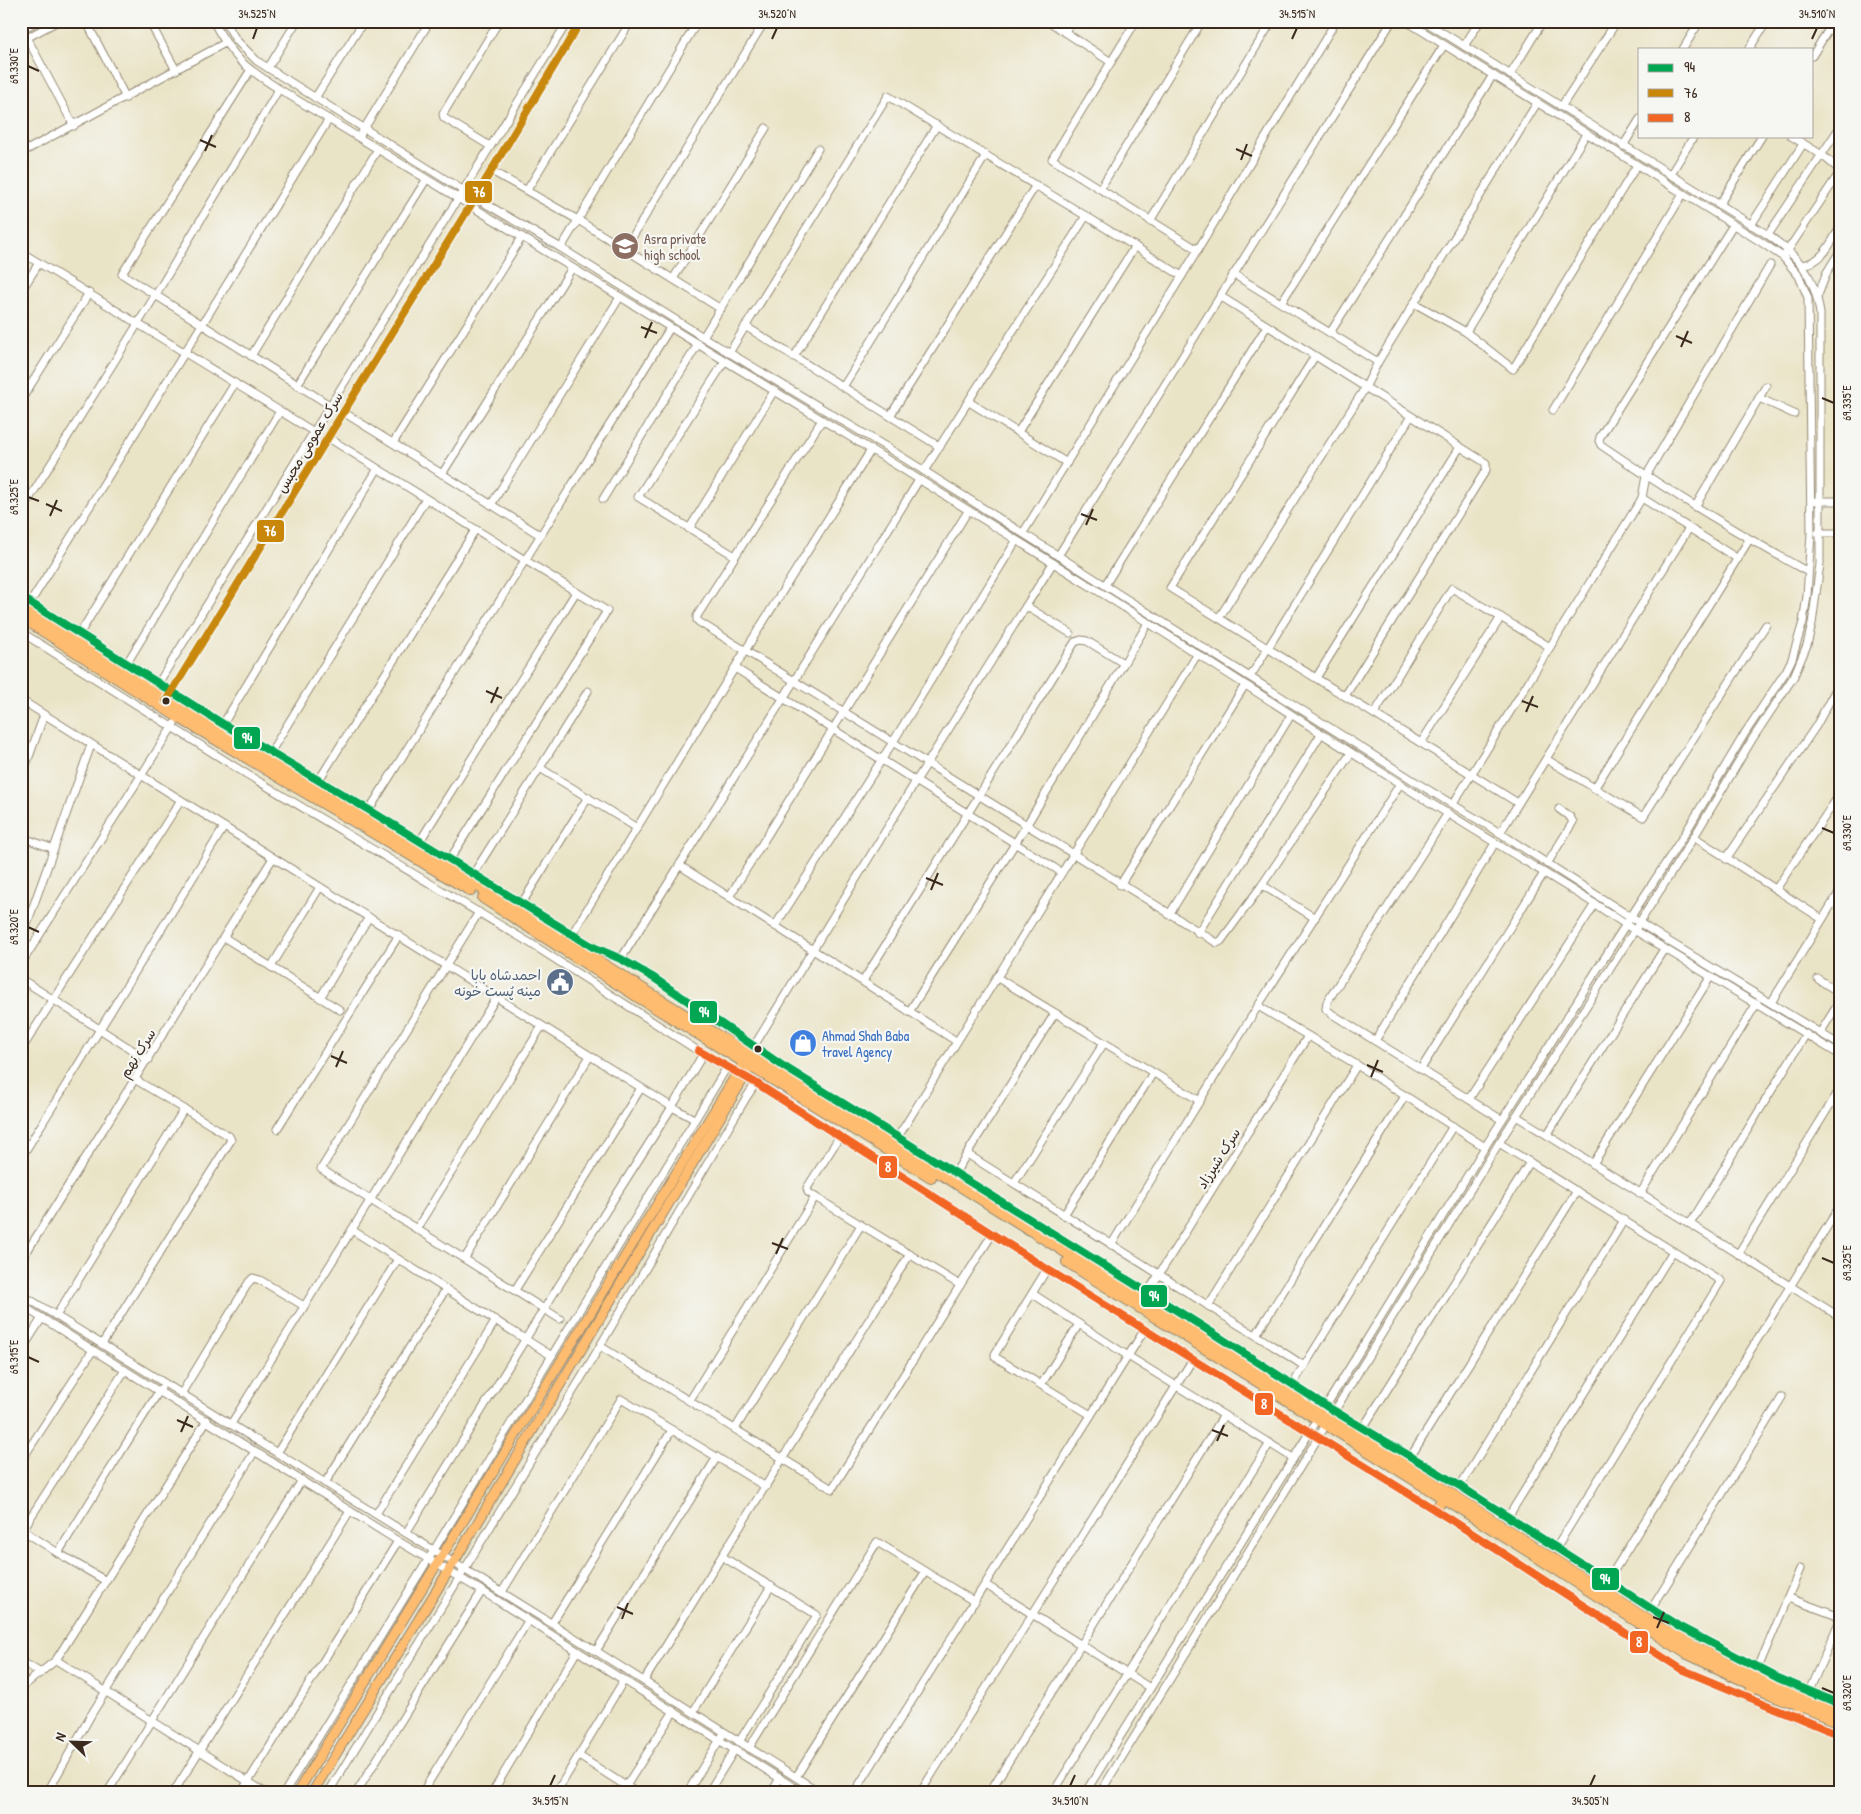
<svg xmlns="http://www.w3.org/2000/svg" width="1861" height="1814" viewBox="0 0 1861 1814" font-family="'Patrick Hand','Playpen Sans Arabic',sans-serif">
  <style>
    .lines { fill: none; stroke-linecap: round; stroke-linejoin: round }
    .minor-casing { stroke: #928772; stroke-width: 9 }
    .major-casing { stroke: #928772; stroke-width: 11 }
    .highway-casing { stroke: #928772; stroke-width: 12 }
    .minor { stroke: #fff; stroke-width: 7 }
    .major { stroke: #fdbc70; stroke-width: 9 }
    .highway { stroke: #fdbc70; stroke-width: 10 }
    .bus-1-casing { stroke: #f6f6f2; stroke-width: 11 }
    .bus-2-casing { stroke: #f6f6f2; stroke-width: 11 }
    .bus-3-casing { stroke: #f6f6f2; stroke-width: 11 }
    .bus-1 { stroke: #00a651; stroke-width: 8 }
    .bus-2 { stroke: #c88708; stroke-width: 8 }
    .bus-3 { stroke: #f26522; stroke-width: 8 }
    .ticks { fill: none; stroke: #3b2a1e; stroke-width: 2 }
    .bus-dot { fill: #3b2a1e; stroke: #f6f6f2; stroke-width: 2 }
    .labels { text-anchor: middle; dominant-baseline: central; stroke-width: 4.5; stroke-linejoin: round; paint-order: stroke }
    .education-label { font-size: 14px; fill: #785e54; stroke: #f6f6f2; text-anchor: start }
    .street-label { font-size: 14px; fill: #3b2a1e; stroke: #f6f6f2 }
    .service-label { font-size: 14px; fill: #4e5e75; stroke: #f6f6f2; text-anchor: end }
    .shop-label { font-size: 14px; fill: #366cbe; stroke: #f6f6f2; text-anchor: start }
    .line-badge { stroke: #f6f6f2; stroke-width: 2 }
    .badge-label { font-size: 14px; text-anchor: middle; font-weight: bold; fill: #fff }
    .neatline { fill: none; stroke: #3b2a1e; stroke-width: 2 }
    .ticks-label { font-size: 12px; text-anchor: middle; fill: #3b2a1e }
  </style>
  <rect width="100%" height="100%" fill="#f6f6f2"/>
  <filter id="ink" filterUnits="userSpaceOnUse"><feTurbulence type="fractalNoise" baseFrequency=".02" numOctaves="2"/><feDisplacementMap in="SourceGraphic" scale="10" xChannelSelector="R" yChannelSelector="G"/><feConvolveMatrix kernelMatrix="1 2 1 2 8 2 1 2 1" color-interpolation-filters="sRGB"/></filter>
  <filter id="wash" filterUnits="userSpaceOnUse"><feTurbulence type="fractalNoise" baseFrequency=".0096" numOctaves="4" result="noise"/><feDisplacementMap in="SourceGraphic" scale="20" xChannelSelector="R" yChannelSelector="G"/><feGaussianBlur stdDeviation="1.12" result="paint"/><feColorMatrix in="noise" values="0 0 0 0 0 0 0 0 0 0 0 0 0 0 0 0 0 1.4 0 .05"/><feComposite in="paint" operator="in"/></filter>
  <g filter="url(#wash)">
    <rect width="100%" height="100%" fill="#eae4c7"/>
  </g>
  <g filter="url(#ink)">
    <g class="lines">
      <!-- minor casing -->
      <g class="minor-casing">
        <g id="minor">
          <polyline points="86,21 126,98"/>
          <polyline points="149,21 176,70"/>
          <path d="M213 21C233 58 244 67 279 89L883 457 1111 599 1416 794 1595 904 1634 930 1840 1055"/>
          <polyline points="225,21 236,40 257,61 268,68 464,191 561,248 703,337 888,448 1422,786 1500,833 1668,941 1840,1045"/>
          <polyline points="1048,21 1111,62"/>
          <polyline points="1136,21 1052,159 1198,250"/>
          <polyline points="21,30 37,21"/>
          <polyline points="1065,32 1071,21"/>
          <polyline points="27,38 74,126"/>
          <polyline points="21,41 58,21"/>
          <polyline points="1464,46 1480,21"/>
          <polyline points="1683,49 1700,21"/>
          <polyline points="1749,49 1767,21"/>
          <polyline points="1812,56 1834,21"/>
          <polyline points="268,68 297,21"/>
          <polyline points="250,71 122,274 331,406"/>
          <polyline points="1510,75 1543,21"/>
          <polyline points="315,98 364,21"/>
          <polyline points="1561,107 1617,21"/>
          <polyline points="1791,136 1822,155 1840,170"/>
          <polyline points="359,137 430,21"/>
          <polyline points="21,141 26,150"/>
          <polyline points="490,146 444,118 443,114 499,21"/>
          <polyline points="1623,146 1640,119"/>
          <polyline points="21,153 225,43"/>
          <polyline points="490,170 578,220 721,309"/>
          <polyline points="1670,175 1694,136"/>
          <polyline points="1100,189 1202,21"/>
          <polyline points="527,190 631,21"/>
          <polyline points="1719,205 1762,136"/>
          <polyline points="1150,221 1272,21"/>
          <path d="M1733 225 1600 437 1599 441 1601 445C1668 491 1737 533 1808 572"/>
          <polyline points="1751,225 1803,144"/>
          <polyline points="1768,235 1840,127"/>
          <polyline points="561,248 698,21"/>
          <polyline points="625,249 765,21"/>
          <polyline points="21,252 314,432"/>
          <polyline points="1786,253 1840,172"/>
          <path d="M1803 265C1824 261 1829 245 1840 228"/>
          <polyline points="1233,274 1378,362"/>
          <polyline points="673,279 766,128"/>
          <polyline points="21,291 39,263"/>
          <polyline points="1818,295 1827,272 1840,251"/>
          <polyline points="1220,296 1486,463 1486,470 1345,696"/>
          <polyline points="1281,303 1444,45"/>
          <polyline points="1414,303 1466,332 1513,369 1637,165"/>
          <polyline points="745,326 940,447"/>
          <polyline points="1466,332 1586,134"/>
          <polyline points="1330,333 1493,75"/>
          <polyline points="703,337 818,149"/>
          <polyline points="729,353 888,96 1086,216 1182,276"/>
          <polyline points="251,356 378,149"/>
          <polyline points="1315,356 1170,588 1518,803"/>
          <polyline points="794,357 937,125"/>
          <polyline points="725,361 638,497 735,556"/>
          <polyline points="297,385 426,180"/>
          <polyline points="843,387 986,155"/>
          <polyline points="1759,398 1794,414"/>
          <polyline points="21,400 89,293"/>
          <polyline points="969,402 1067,463"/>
          <polyline points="1553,410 1683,194"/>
          <polyline points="343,412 540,535"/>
          <polyline points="890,416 1036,185"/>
          <polyline points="822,420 697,616 697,620 699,622 1217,943 1221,941 1262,885 1351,753"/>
          <polyline points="1018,432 1135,246"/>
          <polyline points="327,437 607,611 450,859"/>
          <polyline points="393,443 522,237"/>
          <polyline points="924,471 1086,216"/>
          <polyline points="442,474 572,268"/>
          <polyline points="1642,498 1738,559"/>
          <polyline points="603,499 698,344"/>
          <polyline points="1816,501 1840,501"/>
          <polyline points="491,505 620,297"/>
          <polyline points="1695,507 1766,386"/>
          <polyline points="21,512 155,296 279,89"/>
          <polyline points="689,529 774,391"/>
          <polyline points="1023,533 1182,276 1336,21"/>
          <polyline points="1818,533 1840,533"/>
          <polyline points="1058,556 1392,21"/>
          <polyline points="1105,585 1267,326"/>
          <polyline points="21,597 223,724 369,810 593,947 621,959 654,978 783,1066 1197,1323 1326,1406 1460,1486 1680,1627 1778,1678 1840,1704"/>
          <polyline points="30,603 329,119"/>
          <polyline points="1026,606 1070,633"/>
          <polyline points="1219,618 1365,388 1378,362 1537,103"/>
          <polyline points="21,632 248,775 530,943 703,1054 756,1083 1047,1269 1453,1521 1681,1669 1840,1735"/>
          <polyline points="80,633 235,383"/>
          <polyline points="21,646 27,636"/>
          <polyline points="127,663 280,411"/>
          <polyline points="735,668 1061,872"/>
          <polyline points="1250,677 1411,416"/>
          <polyline points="1316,678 1460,447"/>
          <polyline points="156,687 568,21"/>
          <polyline points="169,696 475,198 581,21"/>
          <polyline points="21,700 672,1107 694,1119"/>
          <polyline points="1374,714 1452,588 1550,647"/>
          <polyline points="223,724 377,470"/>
          <polyline points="1421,743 1501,617"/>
          <polyline points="270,753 426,499"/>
          <polyline points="1546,759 1643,817 1766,625"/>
          <polyline points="540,768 637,828"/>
          <polyline points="21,779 44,715"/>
          <polyline points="319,780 475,530"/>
          <polyline points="1594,789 1749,540"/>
          <polyline points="1453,804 1642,498 1646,476 1770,265"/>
          <polyline points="369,810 670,328"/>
          <polyline points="1448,813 1327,1002 1326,1009 1332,1014 1502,1120"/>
          <polyline points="1500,833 1689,528"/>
          <polyline points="21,837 54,849"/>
          <polyline points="1694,837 1822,919"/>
          <polyline points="420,841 576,592"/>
          <polyline points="1726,859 1816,726 1840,682"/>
          <polyline points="1547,864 1573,822 1570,817 1559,809"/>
          <polyline points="679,865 956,1041"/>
          <polyline points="474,873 588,691"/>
          <polyline points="1120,885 1245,685"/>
          <polyline points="1262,885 1315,918"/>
          <polyline points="1776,889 1840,794"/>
          <polyline points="729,897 968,511"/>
          <polyline points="522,903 588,797"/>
          <polyline points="479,912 321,1169 560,1319"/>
          <polyline points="1169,915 1291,715"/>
          <polyline points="775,926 893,742 1016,541"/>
          <polyline points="1198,933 1321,734"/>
          <polyline points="572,934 745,651 871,450"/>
          <polyline points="23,935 91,745"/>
          <polyline points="225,938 340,1010"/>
          <polyline points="621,959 919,480"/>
          <polyline points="21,964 174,724"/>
          <polyline points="271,967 320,887"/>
          <polyline points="996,977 1200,1101"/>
          <polyline points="21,979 148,1060"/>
          <polyline points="1818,979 1840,993"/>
          <polyline points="863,981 1075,642 1081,640 1087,641 1123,663"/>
          <polyline points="320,998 369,917"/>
          <polyline points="1771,1003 1840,891"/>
          <polyline points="1258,1006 1357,1065 1485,1147"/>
          <polyline points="909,1012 1026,826 1148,623"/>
          <polyline points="1820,1033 1840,1001"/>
          <polyline points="1375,1041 1495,843"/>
          <polyline points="754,1046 916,781 1053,563"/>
          <polyline points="21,1050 181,800"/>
          <polyline points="1421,1069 1544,873"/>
          <polyline points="1469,1099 1595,904"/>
          <polyline points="1516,1116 1547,1135 1664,949"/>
          <polyline points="277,1129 399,935"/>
          <polyline points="1547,1135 1840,1317"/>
          <polyline points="896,1140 1197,655"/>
          <polyline points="1499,1143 1721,1281 1556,1548"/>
          <path d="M967 1154C1047 1204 1128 1254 1207 1305 1239 1326 1272 1344 1304 1366"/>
          <polyline points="21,1158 224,827"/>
          <polyline points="1593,1164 1711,976"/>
          <polyline points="955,1173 1055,1013"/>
          <polyline points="1014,1183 1104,1043"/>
          <polyline points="1640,1194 1757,1003"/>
          <polyline points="815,1197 960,1285"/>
          <polyline points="1064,1215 1153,1073"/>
          <polyline points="1690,1224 1806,1034"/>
          <polyline points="417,1228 542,1026"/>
          <polyline points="352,1230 552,1356"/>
          <polyline points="1111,1245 1258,1006 1400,784"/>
          <polyline points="1738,1254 1840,1089"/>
          <polyline points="465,1258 590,1056"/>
          <polyline points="21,1261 273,858"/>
          <polyline points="1047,1269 995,1354 995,1357 1091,1415"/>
          <polyline points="515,1290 641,1088"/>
          <polyline points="1148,1292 1308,1036"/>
          <polyline points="21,1294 596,1651 821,1793"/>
          <polyline points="1033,1294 1128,1356 1293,1458"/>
          <polyline points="21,1305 398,1541 482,1591 803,1793"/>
          <polyline points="1208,1306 1357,1065"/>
          <polyline points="1835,1314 1840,1306"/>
          <polyline points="56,1316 184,1109"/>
          <polyline points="1256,1335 1405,1096"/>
          <polyline points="102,1344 231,1140 229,1136 136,1080"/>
          <polyline points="600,1346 832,1489 993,1233"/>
          <polyline points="21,1351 42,1318"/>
          <polyline points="1293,1384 1453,1126"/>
          <polyline points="1041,1385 1079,1324"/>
          <polyline points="181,1394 249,1282 253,1278 260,1280 304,1306"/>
          <polyline points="690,1400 815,1197 808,1192 807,1188 840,1136"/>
          <polyline points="231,1424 496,998"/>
          <polyline points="1363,1428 1530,1162"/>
          <polyline points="735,1429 861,1225"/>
          <polyline points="277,1453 398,1259"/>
          <polyline points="1411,1456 1577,1191"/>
          <polyline points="21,1461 93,1350"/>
          <polyline points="325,1483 446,1289"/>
          <polyline points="1460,1486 1624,1220"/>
          <polyline points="376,1514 496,1320"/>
          <polyline points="1508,1517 1673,1251"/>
          <polyline points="406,1533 544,1309 672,1107 703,1054"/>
          <polyline points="58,1553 161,1388"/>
          <polyline points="723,1557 817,1615 739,1742"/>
          <polyline points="106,1581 58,1553 24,1531 27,1523 125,1370"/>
          <polyline points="1607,1582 1840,1206"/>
          <polyline points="986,1585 1150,1688"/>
          <polyline points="502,1592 621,1399 766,1487"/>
          <polyline points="1789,1598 1840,1617"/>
          <polyline points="1652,1608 1782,1397"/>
          <polyline points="552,1623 672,1430"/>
          <polyline points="596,1651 717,1457"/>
          <polyline points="56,1660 266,1793"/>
          <polyline points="21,1661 41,1673"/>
          <polyline points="1758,1668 1800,1569"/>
          <polyline points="644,1681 910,1254"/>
          <polyline points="21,1688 56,1660 207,1420"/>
          <polyline points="1809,1691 1840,1620"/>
          <polyline points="693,1712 771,1586"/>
          <polyline points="749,1748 877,1542 975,1602"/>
          <polyline points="579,1756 637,1793"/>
          <polyline points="796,1777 925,1572"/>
          <polyline points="626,1786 674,1711"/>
          <polyline points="47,1793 91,1715 255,1451"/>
          <polyline points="107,1793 302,1480"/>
          <polyline points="173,1793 350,1511"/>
          <polyline points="241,1793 398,1541"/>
          <polyline points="284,1793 434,1550 727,1067"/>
          <polyline points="328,1793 583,1375 746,1098 756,1083"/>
          <polyline points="356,1793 482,1591"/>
          <polyline points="422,1793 528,1621"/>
          <polyline points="492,1793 577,1651"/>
          <polyline points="556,1793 624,1680"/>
          <polyline points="687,1793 722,1736"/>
          <polyline points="708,1793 735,1749"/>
          <polyline points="771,1793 780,1778"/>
          <polyline points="854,1793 1145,1329"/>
          <polyline points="920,1793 1193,1359"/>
          <polyline points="989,1793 1224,1415"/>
          <polyline points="1053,1793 1270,1443"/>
          <polyline points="1085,1793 1326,1406 1485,1147 1617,938 1686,832 1745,733 1786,671 1792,659 1803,622 1807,596 1811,533 1808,298 1799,276 1783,257 1761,242 1406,21"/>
          <path d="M1100 1793 1499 1143 1694 837 1753 738 1794 676 1807 645 1812 624 1820 564V313C1814 274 1800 258 1768 235L1424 21"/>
        </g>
      </g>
      <!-- major casing -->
      <g class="major-casing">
        <g id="major">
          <polyline points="297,1793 747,1057"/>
          <polyline points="312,1793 454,1562 754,1061"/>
        </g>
      </g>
      <!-- highway casing -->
      <g class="highway-casing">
        <g id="highway">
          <path d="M21 608 182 710 411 845 893 1144 1469 1505 1656 1625C1715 1660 1776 1688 1840 1714"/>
          <polyline points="21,617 178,717 471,891"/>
          <polyline points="483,898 638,997 931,1177"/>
          <polyline points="1067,1262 1534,1555 1686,1653 1774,1695 1840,1722"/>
          <polyline points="1436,1510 1443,1498"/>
          <polyline points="1749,1697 1753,1686"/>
          <polyline points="1795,1716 1800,1706"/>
        </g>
      </g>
      <!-- minor -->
      <use href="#minor" class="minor"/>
      <!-- major -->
      <use href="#major" class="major"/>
      <!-- highway -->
      <use href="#highway" class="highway"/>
      <!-- bus-1 casing -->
      <g class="bus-1-casing">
        <polyline id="bus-1" points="21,597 223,724 369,810 593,947 621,959 654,978 783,1066 1197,1323 1326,1406 1460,1486 1680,1627 1778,1678 1840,1704"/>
      </g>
      <!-- bus-2 casing -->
      <g class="bus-2-casing">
        <polyline id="bus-2" points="166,701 475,198 581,21"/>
      </g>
      <!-- bus-3 casing -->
      <g class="bus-3-casing">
        <polyline id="bus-3" points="699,1051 756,1083 1047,1269 1453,1521 1681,1669 1840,1735"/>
      </g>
      <!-- bus-1 -->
      <use href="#bus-1" class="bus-1"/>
      <!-- bus-2 -->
      <use href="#bus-2" class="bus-2"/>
      <!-- bus-3 -->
      <use href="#bus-3" class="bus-3"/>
    </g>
  </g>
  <!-- ticks -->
  <path class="ticks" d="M253 39 257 28M772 39 777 28M1292 39 1297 28M1812 39 1817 28M28 66 39 71M200 140 216 147M1236 149 1252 156M205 151 212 135M1241 160 1247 144M641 327 657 333M1676 336 1692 343M645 338 652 322M1681 347 1688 331M1822 398 1834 403M28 497 39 501M46 504 62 511M1081 514 1097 520M50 516 57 500M1086 525 1093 509M486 691 502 698M1522 701 1538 707M491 703 498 687M1526 712 1533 696M1822 828 1834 833M926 878 943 885M931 890 938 873M28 927 39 932M331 1056 347 1063M1367 1065 1383 1072M336 1067 343 1051M1371 1077 1378 1060M772 1243 788 1249M776 1254 783 1238M1822 1258 1834 1263M28 1357 39 1362M177 1420 193 1427M1212 1430 1228 1436M181 1432 188 1416M1217 1441 1224 1425M617 1607 633 1614M1653 1617 1669 1623M622 1619 628 1603M1657 1628 1664 1612M1822 1688 1834 1693M550 1786 555 1775M1070 1786 1075 1775M1590 1786 1595 1775"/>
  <!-- icons -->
  <defs>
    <g id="school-disc" transform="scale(1.4375)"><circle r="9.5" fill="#8d6e63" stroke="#f6f6f2"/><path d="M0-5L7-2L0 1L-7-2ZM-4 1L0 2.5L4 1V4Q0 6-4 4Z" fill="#fff"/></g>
    <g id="civic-disc" transform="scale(1.4375)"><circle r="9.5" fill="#5c6f8a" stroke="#f6f6f2"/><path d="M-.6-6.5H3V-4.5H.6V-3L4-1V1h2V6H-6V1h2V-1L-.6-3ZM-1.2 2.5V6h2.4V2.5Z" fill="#fff"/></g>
    <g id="shop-disc" transform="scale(1.4375)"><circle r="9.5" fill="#3f7fe0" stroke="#f6f6f2"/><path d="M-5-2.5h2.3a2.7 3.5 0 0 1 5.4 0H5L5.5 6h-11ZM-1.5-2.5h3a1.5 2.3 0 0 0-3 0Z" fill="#fff"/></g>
  </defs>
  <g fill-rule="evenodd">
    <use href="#school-disc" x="625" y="246"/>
    <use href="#civic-disc" x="560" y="982"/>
    <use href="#shop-disc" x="803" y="1043"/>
  </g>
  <!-- markers -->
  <g class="bus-dot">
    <circle cx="166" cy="701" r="4.5"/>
    <circle cx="758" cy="1049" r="4.5"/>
  </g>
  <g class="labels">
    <!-- education labels -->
    <g class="education-label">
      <text x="644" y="238">Asra private<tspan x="644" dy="16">high school</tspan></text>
    </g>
    <!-- street labels -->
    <g class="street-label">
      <text transform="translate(309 442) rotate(-59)">سرک عمومی محبس</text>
      <text transform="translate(137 1053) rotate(-58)">سرک نهم</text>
      <text transform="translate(1218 1158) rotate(-58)">سرک شیرزاد</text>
    </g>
    <!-- service labels -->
    <g class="service-label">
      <text x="541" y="974">احمدشاه بابا<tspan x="541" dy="16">مینه پُست خونه</tspan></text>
    </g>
    <!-- shop labels -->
    <g class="shop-label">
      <text x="822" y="1035">Ahmad Shah Baba<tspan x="822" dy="16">travel Agency</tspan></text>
    </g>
  </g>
  <g class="line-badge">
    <rect x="464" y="180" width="29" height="24" rx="5" fill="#c88708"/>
    <rect x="256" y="519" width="29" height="24" rx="5" fill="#c88708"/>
    <rect x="233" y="726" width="28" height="24" rx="5" fill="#00a651"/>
    <rect x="689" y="1000" width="29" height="24" rx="5" fill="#00a651"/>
    <rect x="878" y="1155" width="20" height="24" rx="5" fill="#f26522"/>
    <rect x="1140" y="1284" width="28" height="24" rx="5" fill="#00a651"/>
    <rect x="1254" y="1392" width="20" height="24" rx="5" fill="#f26522"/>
    <rect x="1591" y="1567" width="29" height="24" rx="5" fill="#00a651"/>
    <rect x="1629" y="1630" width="20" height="24" rx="5" fill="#f26522"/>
  </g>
  <g class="badge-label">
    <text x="479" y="197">76</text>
    <text x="270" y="536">76</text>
    <text x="247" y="743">94</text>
    <text x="704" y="1017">94</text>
    <text x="888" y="1172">8</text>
    <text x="1154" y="1301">94</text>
    <text x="1264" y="1409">8</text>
    <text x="1605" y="1584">94</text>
    <text x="1639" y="1647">8</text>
  </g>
  <!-- margin -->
  <rect width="1861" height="1814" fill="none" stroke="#f6f6f2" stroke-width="55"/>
  <!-- legend -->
  <rect x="1638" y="48" width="175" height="90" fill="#f6f6f2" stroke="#aba49d"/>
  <rect x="1648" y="64" width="25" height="8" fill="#00a651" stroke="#aba49d"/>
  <text x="1684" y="72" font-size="15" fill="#3b2a1e">94</text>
  <rect x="1648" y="89" width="25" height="8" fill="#c88708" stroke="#aba49d"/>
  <text x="1684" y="98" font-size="15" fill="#3b2a1e">76</text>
  <rect x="1648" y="114" width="25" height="8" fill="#f26522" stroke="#aba49d"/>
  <text x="1684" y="122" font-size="15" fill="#3b2a1e">8</text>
  <!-- north arrow -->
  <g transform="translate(72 1742) rotate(293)" stroke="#f6f6f2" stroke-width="4" paint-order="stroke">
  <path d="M0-4L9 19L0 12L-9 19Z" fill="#3b2a1e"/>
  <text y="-8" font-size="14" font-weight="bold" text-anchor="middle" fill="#3b2a1e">N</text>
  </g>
  <rect x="28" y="28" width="1806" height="1758" class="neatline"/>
  <g class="ticks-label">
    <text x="257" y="18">34.525°N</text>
    <text x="777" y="18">34.520°N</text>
    <text x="1297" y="18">34.515°N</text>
    <text x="1817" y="18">34.510°N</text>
    <text transform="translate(14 66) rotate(-90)" y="4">69.330°E</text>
    <text transform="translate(1847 403) rotate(-90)" y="4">69.335°E</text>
    <text transform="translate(14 497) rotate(-90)" y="4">69.325°E</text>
    <text transform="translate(1847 833) rotate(-90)" y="4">69.330°E</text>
    <text transform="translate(14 927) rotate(-90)" y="4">69.320°E</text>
    <text transform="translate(1847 1263) rotate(-90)" y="4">69.325°E</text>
    <text transform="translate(14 1357) rotate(-90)" y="4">69.315°E</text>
    <text transform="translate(1847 1693) rotate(-90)" y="4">69.320°E</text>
    <text x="550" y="1805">34.515°N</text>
    <text x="1070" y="1805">34.510°N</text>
    <text x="1590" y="1805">34.505°N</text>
  </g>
</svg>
